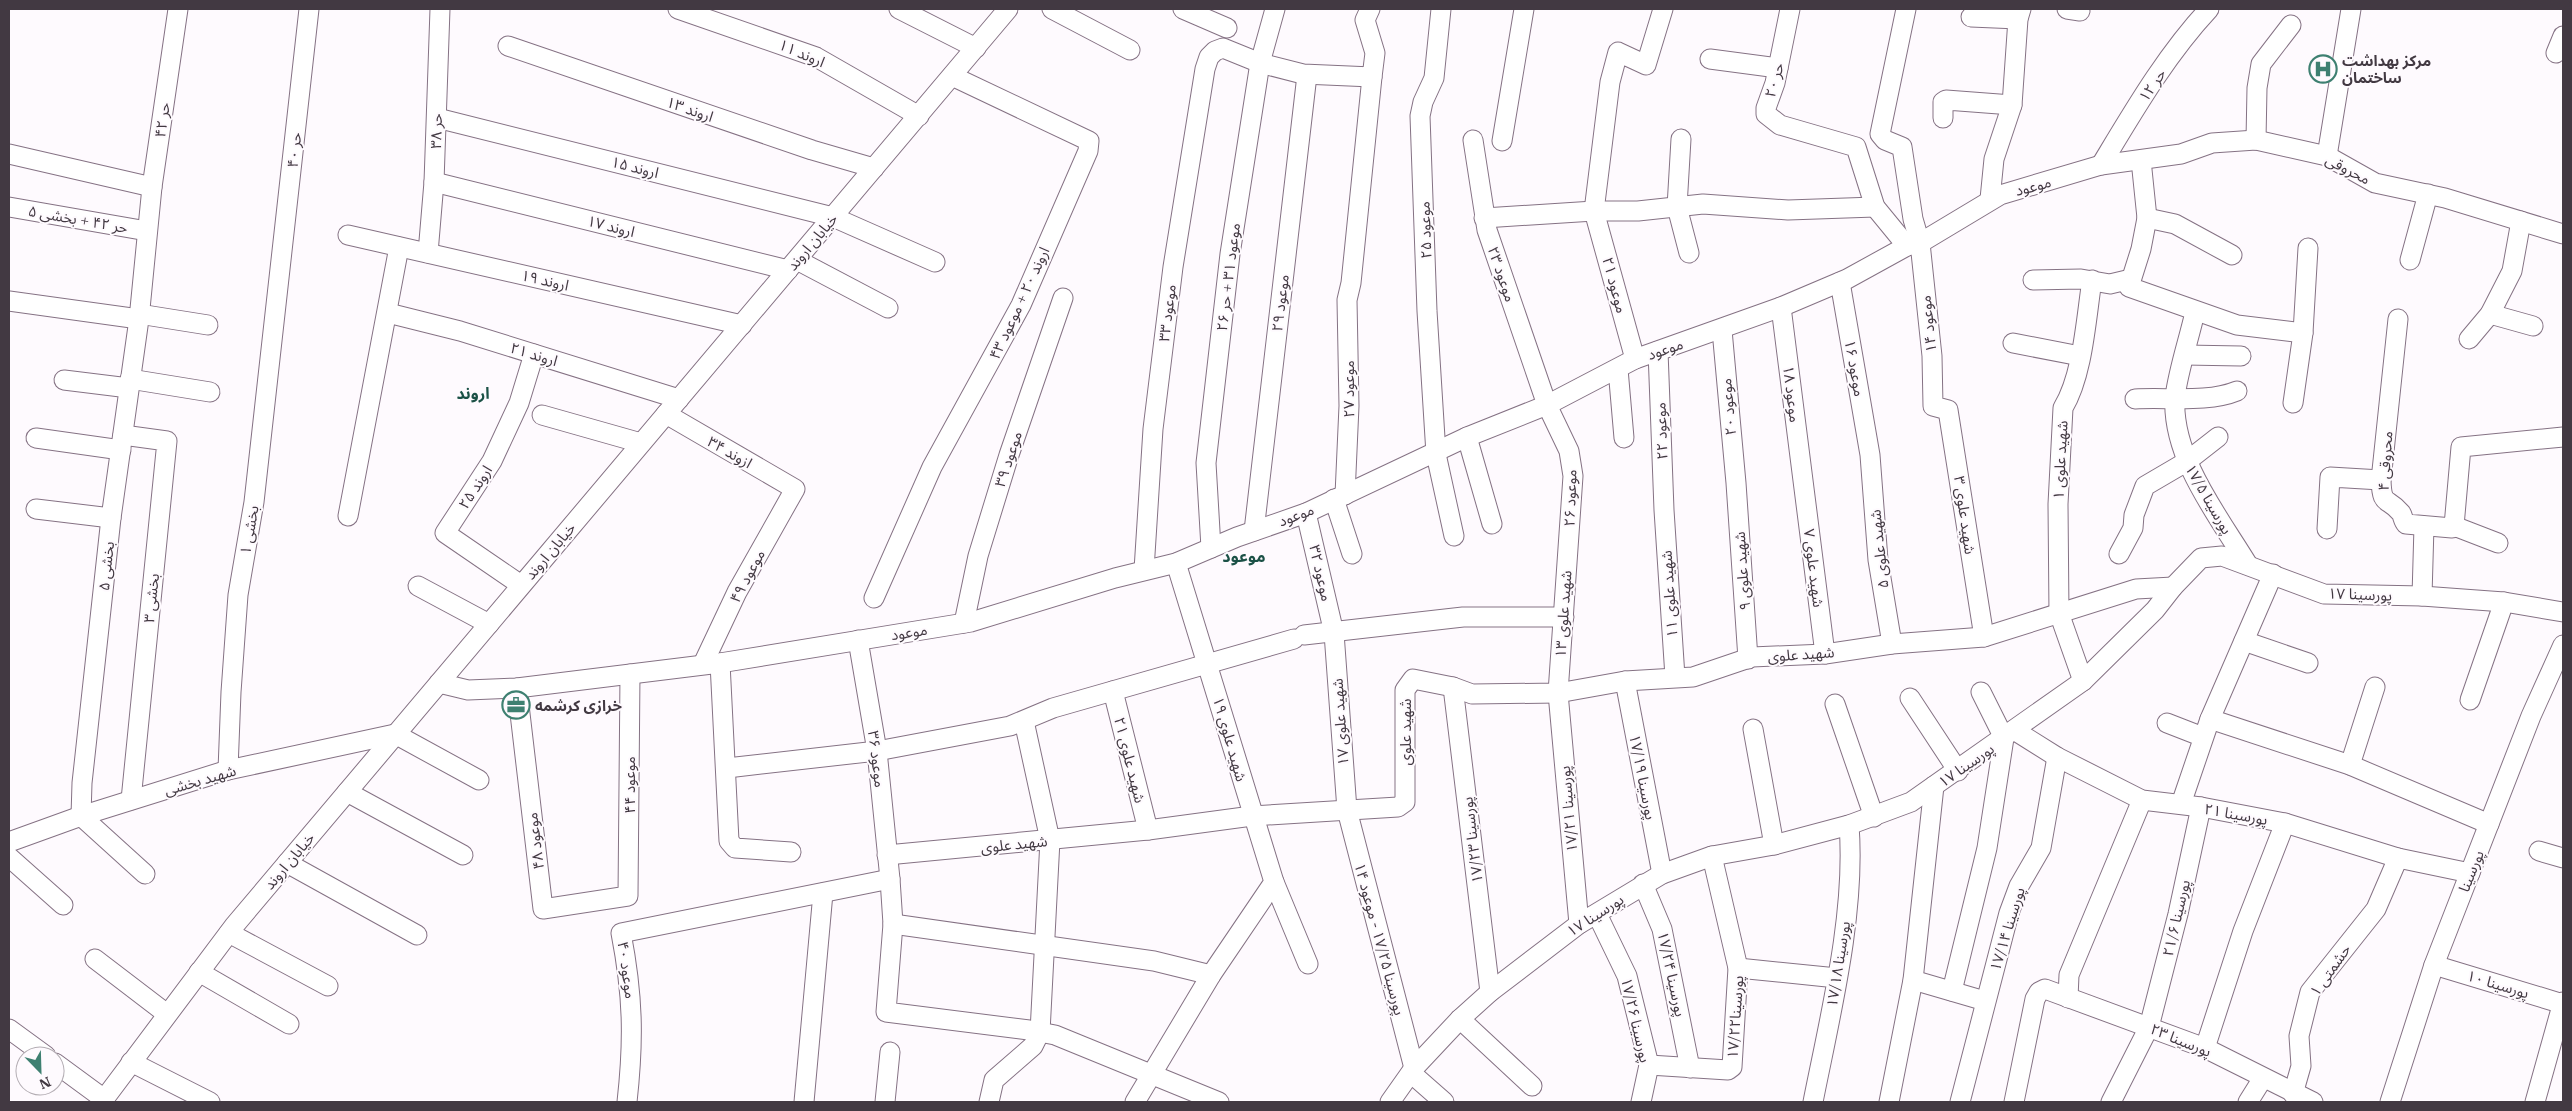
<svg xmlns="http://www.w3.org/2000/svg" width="2572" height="1111" viewBox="0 0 2572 1111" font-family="'IBM Plex Serif','Noto Sans Arabic',serif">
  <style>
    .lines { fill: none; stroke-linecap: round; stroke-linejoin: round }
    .minor-casing { stroke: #857284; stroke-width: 21 }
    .minor { stroke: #fff; stroke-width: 19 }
    .labels { text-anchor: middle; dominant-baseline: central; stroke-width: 4; stroke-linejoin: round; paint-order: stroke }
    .street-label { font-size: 15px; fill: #423942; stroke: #fefafe }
    .poi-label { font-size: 15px; font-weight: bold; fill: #423942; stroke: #fefafe; text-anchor: start }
    .neighbourhood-label { font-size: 16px; font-weight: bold; fill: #1b5146; stroke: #fefafe }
  </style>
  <rect width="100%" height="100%" fill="#fefafe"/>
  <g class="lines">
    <!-- minor casing -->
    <g class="minor-casing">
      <g id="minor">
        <polyline points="678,9 816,57 919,116"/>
        <polyline points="899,9 976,48"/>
        <polyline points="1052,9 1130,50"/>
        <polyline points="1183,9 1227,28"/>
        <polyline points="1441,9 1434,78 1423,102 1420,116 1427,311 1436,454 1454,536"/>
        <polyline points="1790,9 1775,83 1766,108 1766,114 1780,125 1856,147 1875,207 1907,246"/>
        <polyline points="1906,9 1880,134 1885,140 1902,147 1913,219 1920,243 1932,356 1933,406 1948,410 1984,637"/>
        <polyline points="2067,9 2080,11"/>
        <polyline points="1971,17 2018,19"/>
        <polyline points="508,46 812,150 874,168"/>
        <polyline points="2556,53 2563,36"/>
        <polyline points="1710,59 1778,68"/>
        <polyline points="437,118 833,217 935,262"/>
        <polyline points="1943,118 1943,102 1946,100 2012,105"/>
        <polyline points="1681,139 1677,207 1689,253"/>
        <polyline points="1473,140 1487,230 1547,405 1569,451 1573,476 1558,693 1579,924"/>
        <polyline points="2256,140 2257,88 2261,64 2291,25"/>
        <polyline points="1502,141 1524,9"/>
        <polyline points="9,154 152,187"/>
        <polyline points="2327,156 2351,9"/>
        <polyline points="2141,160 2147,218 2141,249 2129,287 2237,325 2303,333"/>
        <path d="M2101 165C2133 112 2166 55 2209 9"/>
        <polyline points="434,182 788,270"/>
        <polyline points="1990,199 1994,159 2012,105 2018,19 2021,9"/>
        <polyline points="9,207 147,231"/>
        <polyline points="1484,218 1594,211 1638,211 1703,204 1788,210 1875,207"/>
        <polyline points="2147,218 2175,224 2232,255"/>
        <polyline points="348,235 742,325"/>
        <polyline points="428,253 434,182 440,9"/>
        <polyline points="797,260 888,308"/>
        <polyline points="2410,260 2428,194"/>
        <polyline points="2033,280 2081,279 2110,284 2131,279"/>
        <polyline points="1840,282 1870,455 1878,560 1892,644"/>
        <polyline points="9,301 139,319"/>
        <polyline points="1781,307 1825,654"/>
        <path d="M2195 312C2189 339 2178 371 2175 397 2171 457 2219 517 2248 565"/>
        <polyline points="388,313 460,331 679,399"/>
        <polyline points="139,314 208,325"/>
        <polyline points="2490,314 2533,326"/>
        <path d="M2398 319 2381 480C2382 508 2387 496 2401 513 2403 516 2403 521 2406 524L2452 528 2454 526 2461 447 2563 437"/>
        <polyline points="1722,330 1736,483 1748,659"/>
        <polyline points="2469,339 2490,314 2512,271 2521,221"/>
        <polyline points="2013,343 2080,356"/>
        <polyline points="1658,351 1664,510 1675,677"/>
        <polyline points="2185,355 2241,356"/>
        <polyline points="1635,359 1594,211 1610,82 1618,52 1646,65 1663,9"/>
        <polyline points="1618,369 1624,438"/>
        <polyline points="130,379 210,392"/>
        <polyline points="64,380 129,388"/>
        <path d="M2135 399C2167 397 2208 403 2237 391"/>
        <polyline points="2293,403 2303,333 2308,248"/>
        <polyline points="666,414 795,489 737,592 703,664"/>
        <polyline points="542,415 641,443"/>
        <polyline points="123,435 167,441 131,800"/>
        <polyline points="1467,437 1492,524"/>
        <polyline points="36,438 121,450"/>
        <polyline points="1345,495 1349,406 1347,300 1351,283 1372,77"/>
        <polyline points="1334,499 1352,554"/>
        <polyline points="36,509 111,518"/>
        <polyline points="1306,513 1334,633 1347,810 1414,1068"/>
        <polyline points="348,516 399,247"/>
        <polyline points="2454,526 2498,543"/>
        <polyline points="2327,529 2330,477 2381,480"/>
        <polyline points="1254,531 1307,75"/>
        <polyline points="1211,548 1206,463 1230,254 1260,63 1275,9"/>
        <polyline points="2119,554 2133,528 2134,515 2145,486 2186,462 2218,437"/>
        <polyline points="1144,570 1153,429 1173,267 1205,69 1209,57 1215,51 1223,48 1260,63 1303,74 1372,77 1375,53 1365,20 1370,9"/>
        <polyline points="521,585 445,533 492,461 519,403 534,354"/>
        <polyline points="418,586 489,624"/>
        <polyline points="2422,596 2424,526"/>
        <polyline points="874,598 932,467 1021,305 1088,151 1089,141 952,76"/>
        <polyline points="964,623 978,556 1009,455 1063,298"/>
        <polyline points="1304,635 1463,617 1564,617"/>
        <polyline points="858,640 877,751 890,879 893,924 886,1012 1029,1030 1055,1035 1219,1102"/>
        <polyline points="2244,641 2308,663"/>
        <polyline points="720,663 729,841 735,848 791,852"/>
        <polyline points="1625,681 1662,874"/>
        <path d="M2083 681 2059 613 2058 504 2063 408C2083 375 2086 319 2092 280"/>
        <polyline points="439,683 468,690 517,688 720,663 971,622 1115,578 1176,563 1237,537 1306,513 1467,437 1547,405 1635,359 1781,307 1847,279 1907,246 1920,243 2000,195 2101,165 2181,154 2212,143 2256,140 2327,156 2375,183 2445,198 2563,234"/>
        <polyline points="1453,687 1490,992"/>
        <polyline points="517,688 543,909 628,896 630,674"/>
        <polyline points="1113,691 1148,830"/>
        <polyline points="1910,698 1958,771"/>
        <polyline points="2470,700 2504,602"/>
        <polyline points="1835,704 1874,817"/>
        <polyline points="2210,719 2350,765 2489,824"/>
        <polyline points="2167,723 2203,737"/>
        <polyline points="1753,729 1774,845"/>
        <polyline points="2014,730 2057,757 2142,800 2201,807 2285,823 2398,858 2470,873"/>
        <polyline points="2350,765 2375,687"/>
        <polyline points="727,768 877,751 1010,726 1053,708 1294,639"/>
        <polyline points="228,770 231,692 238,595 254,502 309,9"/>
        <polyline points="347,792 463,855"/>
        <polyline points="2181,804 2210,719 2273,574"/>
        <polyline points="9,842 81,816 228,770 395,734 479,780"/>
        <polyline points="2539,851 2563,858"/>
        <polyline points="887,855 1148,830 1252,816 1398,807 1405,802 1405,690 1413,679 1453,687 1472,694 1558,693 1625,681 1693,677 1752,657 1825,654 1892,644 1984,637 2136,589 2173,587"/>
        <polyline points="9,857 63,905"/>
        <polyline points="287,863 417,935"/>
        <polyline points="145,874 81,816 82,783 111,518 139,319 152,187 178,9"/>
        <polyline points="1274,882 1308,964"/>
        <polyline points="1643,884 1662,929 1690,1068"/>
        <polyline points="1597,914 1627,976 1649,1065 1641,1102"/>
        <polyline points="893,924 1154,961 1211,975"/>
        <polyline points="229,933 328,986"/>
        <polyline points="95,959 167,1014"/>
        <polyline points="2434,965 2563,1004"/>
        <polyline points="1738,968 1837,978"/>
        <polyline points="199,972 289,1024"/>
        <polyline points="1913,980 1985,1001"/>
        <polyline points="1952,991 1987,848 2004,738 1981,692"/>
        <polyline points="2068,998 2069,975 2142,800"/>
        <polyline points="1460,1019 1532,1086"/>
        <polyline points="9,1029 46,1056"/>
        <polyline points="2205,1048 2243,931 2285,823"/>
        <polyline points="131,1062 210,1102"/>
        <polyline points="55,1063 104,1099"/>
        <polyline points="1649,1065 1728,1070 1732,1067 1738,968 1712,856"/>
        <polyline points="1411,1073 1444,1102"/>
        <polyline points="2293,1094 2301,1066 2299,1036 2310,992 2376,909 2398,858"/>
        <polyline points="102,1102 234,926 1008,9"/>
        <path d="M627 1102C634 1039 633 995 621 933L890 879"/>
        <polyline points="804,1102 823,893"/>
        <polyline points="885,1102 890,1052"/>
        <polyline points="989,1102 994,1080 1033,1046 1040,1032 1050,840 1024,721"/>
        <polyline points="1135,1102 1211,975 1274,882 1176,563"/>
        <polyline points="1390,1102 1414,1068 1460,1019 1490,992 1579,924 1662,874 1712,856 1774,845 1849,825 1911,802 2083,681 2155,610 2173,587 2201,558 2222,556 2324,594 2422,596 2504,602 2563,612"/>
        <path d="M1813 1102C1830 1016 1856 913 1849 825"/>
        <polyline points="1889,1102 1913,980 1934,786"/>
        <polyline points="1960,1102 2009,913 2019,886 2041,848 2057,757"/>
        <polyline points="2014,1102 2035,999 2039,992 2045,989 2205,1048 2313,1102"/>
        <polyline points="2111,1102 2149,1027 2178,914 2201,807"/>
        <polyline points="2248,1102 2263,1078"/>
        <polyline points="2390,1102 2434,965 2531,716 2563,645"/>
        <polyline points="2535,1102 2563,1002"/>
      </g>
    </g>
    <!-- minor -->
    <use href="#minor" class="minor"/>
  </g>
  <!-- icons -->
  <defs>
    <g id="hospital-ring" transform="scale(1.4375)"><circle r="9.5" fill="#fefafe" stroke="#3e8071" stroke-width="1.5"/><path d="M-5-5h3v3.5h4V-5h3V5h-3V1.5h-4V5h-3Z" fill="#3e8071"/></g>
    <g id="office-ring" transform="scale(1.4375)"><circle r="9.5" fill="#fefafe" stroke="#3e8071" stroke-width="1.5"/><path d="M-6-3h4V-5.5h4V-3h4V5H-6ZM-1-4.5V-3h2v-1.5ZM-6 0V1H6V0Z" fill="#3e8071"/></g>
  </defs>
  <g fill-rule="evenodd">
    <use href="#hospital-ring" x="2323" y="69"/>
    <use href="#office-ring" x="516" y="705"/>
  </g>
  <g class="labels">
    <!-- street labels -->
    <g class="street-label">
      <text transform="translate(802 53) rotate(23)">اروند ۱۱</text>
      <text transform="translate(1774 80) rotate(-74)">حر ۲۰</text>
      <text transform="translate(2152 85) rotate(-56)">حر ۱۲</text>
      <text transform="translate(690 109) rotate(19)">اروند ۱۳</text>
      <text transform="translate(162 120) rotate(-82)">حر ۴۲</text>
      <text transform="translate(436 131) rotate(-88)">حر ۳۸</text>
      <text transform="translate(294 150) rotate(-84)">حر ۴۰</text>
      <text transform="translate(635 167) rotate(14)">اروند ۱۵</text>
      <text transform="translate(2348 169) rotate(27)">محروقی</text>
      <text transform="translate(2033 186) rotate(-15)">موعود</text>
      <text transform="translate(78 219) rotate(10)">حر ۴۲ + بخشی ۵</text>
      <text transform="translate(611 226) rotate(14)">اروند ۱۷</text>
      <text transform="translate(1425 230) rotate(-92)">موعود ۲۵</text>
      <text transform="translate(812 242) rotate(-50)">خیابان اروند</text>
      <text transform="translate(1502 274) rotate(71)">موعود ۲۳</text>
      <text transform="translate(1228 277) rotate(-83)">موعود ۳۱ + حر ۲۶</text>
      <text transform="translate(545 280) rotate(13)">اروند ۱۹</text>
      <text transform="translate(1615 285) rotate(75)">موعود ۲۱</text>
      <text transform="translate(1019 303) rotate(-65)">اروند ۲۰ + موعود ۴۳</text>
      <text transform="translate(1280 303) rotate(-83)">موعود ۲۹</text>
      <text transform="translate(1167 313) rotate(-83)">موعود ۳۳</text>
      <text transform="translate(1928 324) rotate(-96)">موعود ۱۴</text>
      <text transform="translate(1665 349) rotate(-19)">موعود</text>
      <text transform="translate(534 354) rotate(17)">اروند ۲۱</text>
      <text transform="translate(1855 368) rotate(80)">موعود ۱۶</text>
      <text transform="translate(1348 389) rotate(-90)">موعود ۲۷</text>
      <text transform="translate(1792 394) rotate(83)">موعود ۱۸</text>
      <text transform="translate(1728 407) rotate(-95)">موعود ۲۰</text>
      <text transform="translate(1661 431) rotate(-92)">موعود ۲۲</text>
      <text transform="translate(730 452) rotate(30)">ازوند ۳۴</text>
      <text transform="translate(1008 459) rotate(-72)">موعود ۳۹</text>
      <text transform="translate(2060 460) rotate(-87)">شهید علوی ۱</text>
      <text transform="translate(2385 461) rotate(-86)">محروقی ۴</text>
      <text transform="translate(475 487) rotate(-57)">اروند ۲۵</text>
      <text transform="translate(1570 498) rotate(-88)">موعود ۲۶</text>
      <text transform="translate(2209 499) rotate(60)">پورسینا ۱۷/۵</text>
      <text transform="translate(1296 515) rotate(-21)">موعود</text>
      <text transform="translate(1965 515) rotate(82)">شهید علوی ۳</text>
      <text transform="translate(249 530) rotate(-80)">بخشی ۱</text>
      <text transform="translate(1879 549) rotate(-96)">شهید علوی ۵</text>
      <text transform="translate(550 551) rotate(-50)">خیابان اروند</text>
      <text transform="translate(106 566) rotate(-84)">بخشی ۵</text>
      <text transform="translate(1814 568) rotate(83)">شهید علوی ۷</text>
      <text transform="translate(1742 571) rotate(-94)">شهید علوی ۹</text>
      <text transform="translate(1321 573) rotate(77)">موعود ۳۲</text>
      <text transform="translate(747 576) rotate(-62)">موعود ۴۹</text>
      <text transform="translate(1669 594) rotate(-94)">شهید علوی ۱۱</text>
      <text transform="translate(2360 594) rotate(2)">پورسینا ۱۷</text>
      <text transform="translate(151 598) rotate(-84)">بخشی ۳</text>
      <text transform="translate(1563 614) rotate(-86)">شهید علوی ۱۳</text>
      <text transform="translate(909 632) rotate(-9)">موعود</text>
      <text transform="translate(1801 654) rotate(-4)">شهید علوی</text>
      <text transform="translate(1340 722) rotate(-94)">شهید علوی ۱۷</text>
      <text transform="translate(1405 732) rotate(-90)">شهید علوی</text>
      <text transform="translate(1230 739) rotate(74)">شهید علوی ۱۹</text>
      <text transform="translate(877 759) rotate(83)">موعود ۳۶</text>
      <text transform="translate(1130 760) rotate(76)">شهید علوی ۲۱</text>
      <text transform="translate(1966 765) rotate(-35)">پورسینا ۱۷</text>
      <text transform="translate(1643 777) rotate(79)">پورسینا ۱۷/۱۹</text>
      <text transform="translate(200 780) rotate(-16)">شهید بخشی</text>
      <text transform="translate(629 785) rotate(-90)">موعود ۴۴</text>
      <text transform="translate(1568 809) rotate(-95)">پورسینا ۱۷/۲۱</text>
      <text transform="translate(2236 814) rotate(10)">پورسینا ۲۱</text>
      <text transform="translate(1472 840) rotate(-97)">پورسینا ۱۷/۲۳</text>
      <text transform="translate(535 841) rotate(-97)">موعود ۴۸</text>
      <text transform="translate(1014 844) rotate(-6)">شهید علوی</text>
      <text transform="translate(289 861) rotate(-50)">خیابان اروند</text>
      <text transform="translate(2471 871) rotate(-68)">پورسینا</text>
      <text transform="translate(1595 915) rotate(-33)">پورسینا ۱۷</text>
      <text transform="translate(2176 918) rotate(-77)">پورسینا ۲۱/۶</text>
      <text transform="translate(2007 929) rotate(-73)">پورسینا ۱۷/۱۴</text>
      <text transform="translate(1380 939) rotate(75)">پورسینا ۱۷/۲۵ - موعود ۱۴</text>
      <text transform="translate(1838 964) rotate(-81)">پورسینا ۱۷/۱۸</text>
      <text transform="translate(627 970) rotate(82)">موعود ۴۰</text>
      <text transform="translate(2330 970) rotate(-55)">حشمتی ۱</text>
      <text transform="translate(1672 974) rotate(78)">پورسینا ۱۷/۲۴</text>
      <text transform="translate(2498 984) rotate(17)">پورسینا ۱۰</text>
      <text transform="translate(1735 1017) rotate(-86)">پورسینا۱۷/۲۲</text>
      <text transform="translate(1636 1020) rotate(77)">پورسینا ۱۷/۲۶</text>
      <text transform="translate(2181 1040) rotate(22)">پورسینا ۲۳</text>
    </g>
    <!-- poi labels -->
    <g class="poi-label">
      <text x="2342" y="60">مرکز بهداشت<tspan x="2342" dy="17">ساختمان</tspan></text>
      <text x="535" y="705">خرازی کرشمه</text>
    </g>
    <!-- neighbourhood labels -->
    <g class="neighbourhood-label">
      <text x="473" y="393">اروند</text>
      <text x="1244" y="556">موعود</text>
    </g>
  </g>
  <!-- border -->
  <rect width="2572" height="1111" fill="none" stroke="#423942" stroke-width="20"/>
  <!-- north arrow -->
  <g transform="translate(40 1071) rotate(157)"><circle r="24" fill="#fefafe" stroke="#b3adb3"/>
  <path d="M0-4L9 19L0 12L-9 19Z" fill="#3e8071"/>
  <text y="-8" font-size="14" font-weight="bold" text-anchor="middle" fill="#423942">N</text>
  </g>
</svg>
